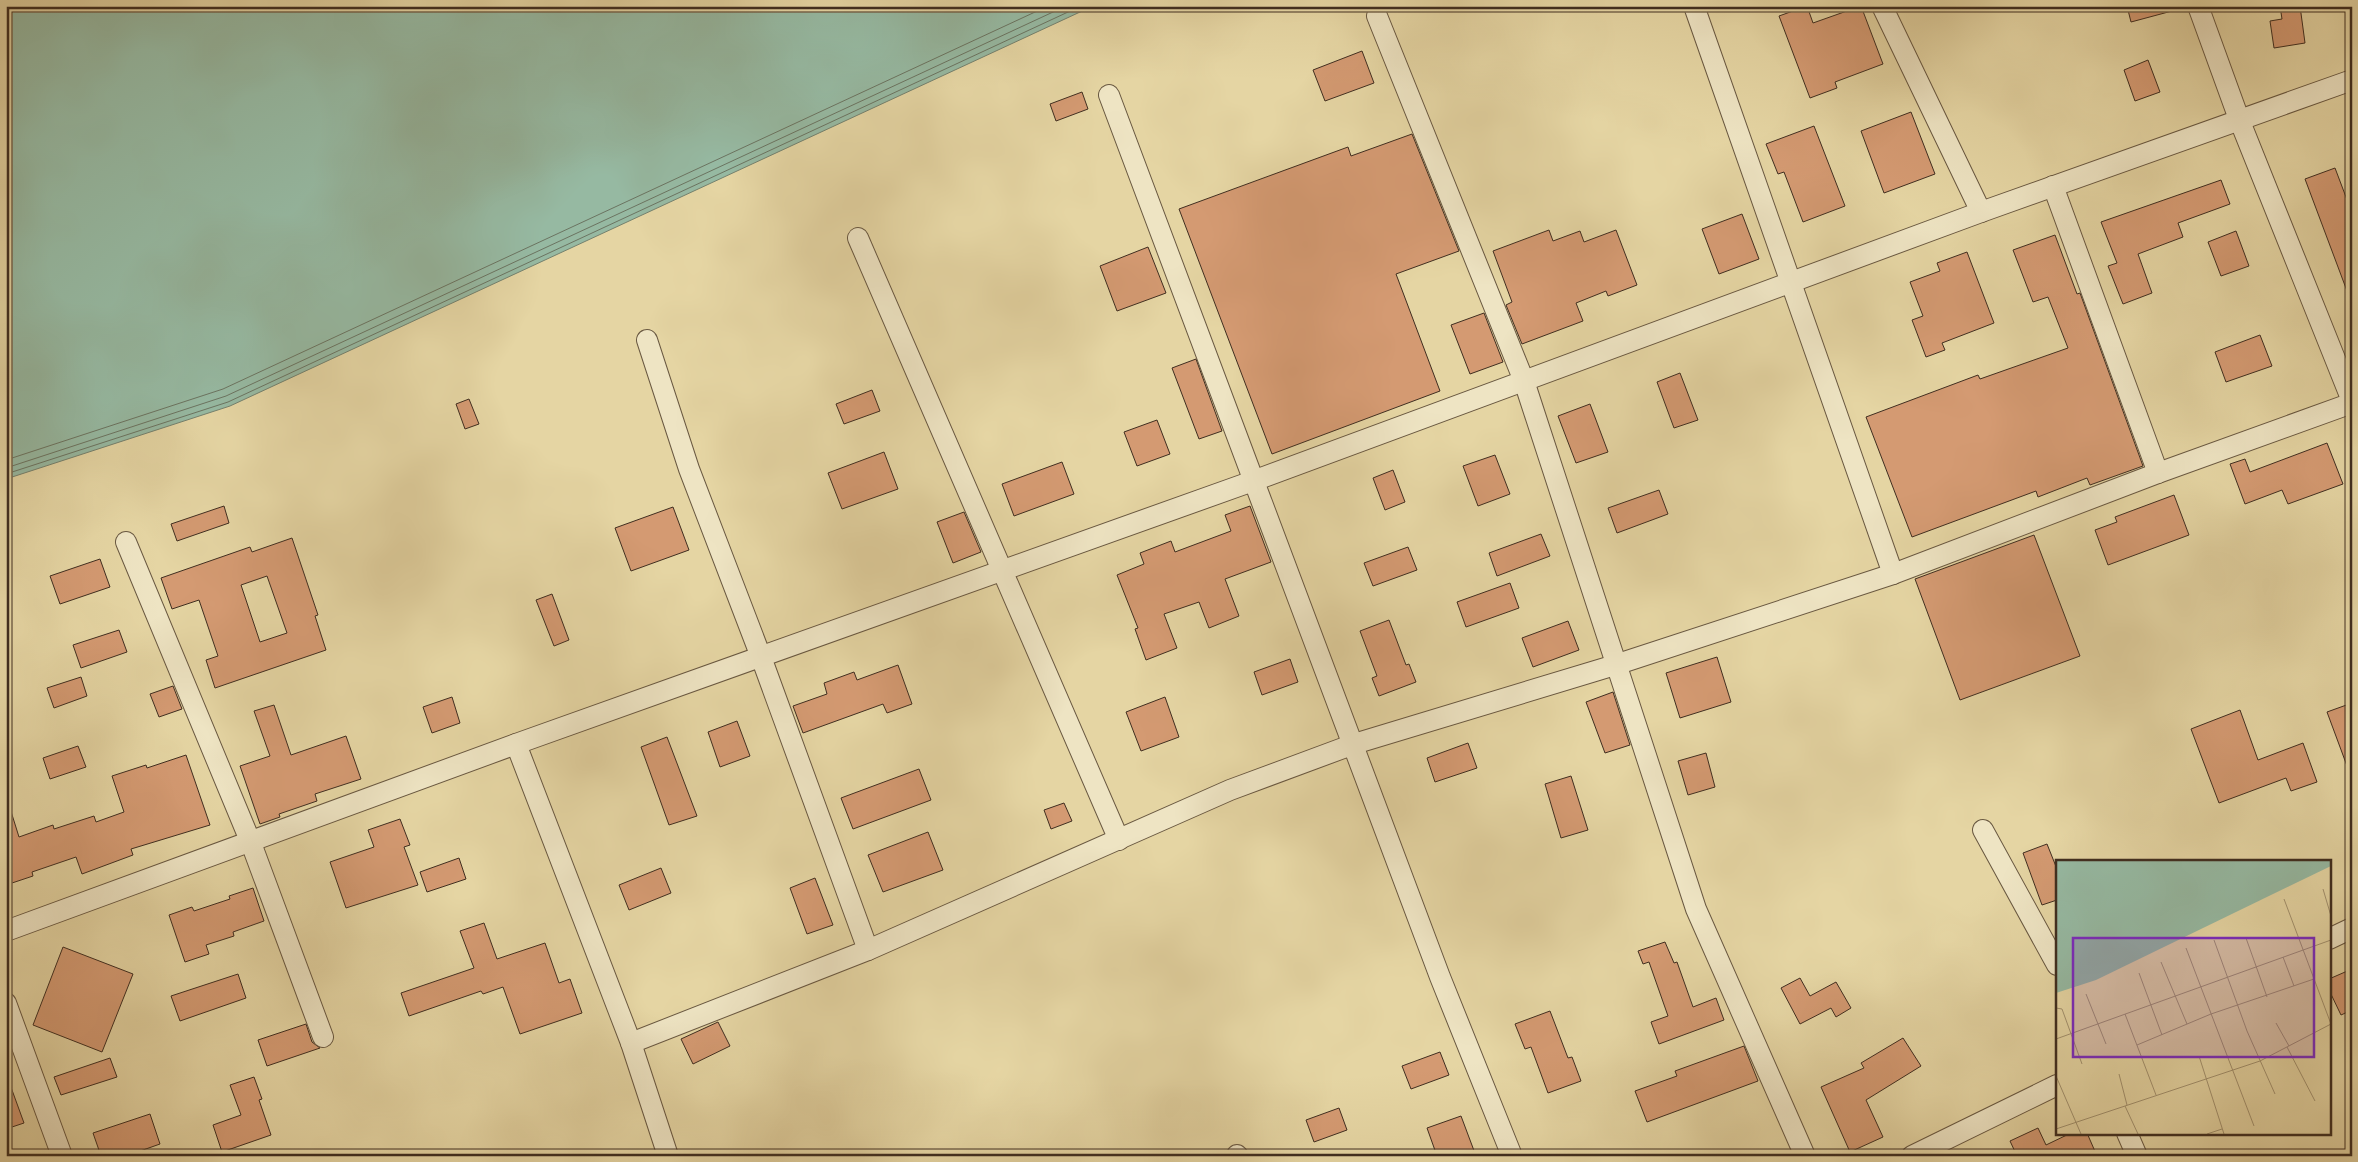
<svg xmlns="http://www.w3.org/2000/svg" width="2358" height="1162" viewBox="0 0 2358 1162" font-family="Alegreya,serif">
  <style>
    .water { fill: #96b9a2; stroke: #74816e }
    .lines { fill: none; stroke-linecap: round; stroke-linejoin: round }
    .shore { stroke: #6b7461; stroke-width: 1 }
    .building { fill: #d49a72; stroke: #402e20; fill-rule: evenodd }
    .minor-casing { stroke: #695841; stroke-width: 22 }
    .minor { stroke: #eee4c3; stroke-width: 20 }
    .inset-road { fill: none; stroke: #a3926f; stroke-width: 1 }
    .view { fill: #7b2cbf; fill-opacity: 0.15; stroke: #7b2cbf; stroke-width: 2.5 }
    .inset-edge { fill: none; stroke: #402e20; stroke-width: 2.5 }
  </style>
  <rect width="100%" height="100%" fill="#e5d5a3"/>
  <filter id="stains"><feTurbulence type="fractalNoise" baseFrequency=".004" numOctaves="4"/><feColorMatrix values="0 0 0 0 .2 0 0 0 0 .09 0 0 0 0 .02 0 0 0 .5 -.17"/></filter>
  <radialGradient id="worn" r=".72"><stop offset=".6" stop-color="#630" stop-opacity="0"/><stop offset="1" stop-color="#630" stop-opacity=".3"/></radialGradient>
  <!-- water -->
  <polygon class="water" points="6,6 1093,6 230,406 6,479"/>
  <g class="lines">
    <!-- shore -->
    <g class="shore">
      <polyline points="6,460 223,389 1048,6"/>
      <polyline points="6,468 226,396 1066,6"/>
      <polyline points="6,474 228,402 1081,6"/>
    </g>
  </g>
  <!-- building -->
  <g class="building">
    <polygon points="1807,6 1813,23 1861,6 1883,64 1835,82 1837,88 1810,98 1779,16"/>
    <polygon points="2127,6 2171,6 2172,11 2131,22"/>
    <polygon points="2280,6 2300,6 2305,43 2274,48 2270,21 2282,19"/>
    <polygon points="1362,51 1374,83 1325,101 1313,70"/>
    <polygon points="2148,60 2160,92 2135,101 2124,70"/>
    <polygon points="1082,92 1088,109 1056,121 1050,104"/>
    <polygon points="1911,112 1935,174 1884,193 1861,131"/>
    <polygon points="1814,126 1845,206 1803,222 1784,172 1778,174 1766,144"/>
    <polygon points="1412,134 1459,251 1396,274 1440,391 1272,454 1179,209 1348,147 1351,156"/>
    <polygon points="2335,168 2352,213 2350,299 2305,179"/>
    <polygon points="2221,180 2230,204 2178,223 2183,237 2138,254 2152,293 2123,304 2108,266 2117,263 2101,222"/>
    <polygon points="1742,214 1759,259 1719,274 1702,229"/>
    <polygon points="1549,230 1553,241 1580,231 1584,242 1616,230 1637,285 1608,296 1606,291 1576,303 1583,321 1522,344 1506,305 1512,302 1493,251"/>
    <polygon points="2236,231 2249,266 2221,276 2208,242"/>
    <polygon points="2055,235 2077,294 2080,293 2143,466 2090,485 2087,478 2038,497 2036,491 1912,537 1866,417 1978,375 1980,379 2068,348 2048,297 2033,302 2013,250"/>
    <polygon points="1148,247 1166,293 1117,311 1100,266"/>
    <polygon points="1967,252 1994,323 1942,343 1945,350 1926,357 1912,320 1923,316 1910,282 1940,271 1937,263"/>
    <polygon points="1484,313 1503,362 1470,374 1451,325"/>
    <polygon points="2260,335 2272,366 2226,382 2215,352"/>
    <polygon points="1196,359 1222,431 1199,439 1172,368"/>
    <polygon points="1680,373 1698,420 1674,428 1657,382"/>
    <polygon points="872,390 880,411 844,424 836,404"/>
    <polygon points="469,399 479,424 465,429 456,404"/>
    <polygon points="1590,404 1608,452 1576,463 1558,416"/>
    <polygon points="1157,420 1170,454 1137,466 1124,432"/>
    <polygon points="2327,443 2343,484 2288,504 2282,490 2245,504 2230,464 2245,459 2250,472"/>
    <polygon points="884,452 898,489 842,509 828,473"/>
    <polygon points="1495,455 1510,494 1478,506 1463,466"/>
    <polygon points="1062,462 1074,494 1014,516 1002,484"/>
    <polygon points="1393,470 1405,502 1385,510 1373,478"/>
    <polygon points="1659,490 1668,514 1617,533 1608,508"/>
    <polygon points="2174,495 2189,535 2108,565 2095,530 2117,522 2115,517"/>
    <polygon points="224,506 229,523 177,541 171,524"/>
    <polygon points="1250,506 1271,562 1225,579 1239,616 1209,628 1199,602 1164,614 1177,648 1146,660 1135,629 1138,628 1117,575 1144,564 1140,553 1171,541 1175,552 1231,531 1225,515"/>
    <polygon points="673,507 689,550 631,571 615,528"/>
    <polygon points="964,512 981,552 953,563 937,522"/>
    <polygon points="1541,534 1550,556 1497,576 1489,553"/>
    <polygon points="2034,535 2080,656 1960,700 1915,579"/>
    <path d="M292 538 318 615 315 616 326 650 215 688 206 660 218 656 199 600 172 609 161 578 250 547 252 552ZM267 576 287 633 260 642 241 585Z"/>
    <polygon points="1408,547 1417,570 1373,586 1364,563"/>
    <polygon points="100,559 110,587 60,604 50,576"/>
    <polygon points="1510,583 1519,608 1466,627 1457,602"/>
    <polygon points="552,594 569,640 554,646 536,600"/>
    <polygon points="1389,620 1406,665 1409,664 1416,682 1379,696 1372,678 1377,676 1360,631"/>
    <polygon points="1568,621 1579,650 1533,667 1522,638"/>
    <polygon points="119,630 127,652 81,668 73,645"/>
    <polygon points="1717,657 1731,702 1680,718 1666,673"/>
    <polygon points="1290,659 1298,682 1262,695 1254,672"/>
    <polygon points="898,665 912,704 887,713 883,704 803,733 793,706 827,694 824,683 854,672 857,680"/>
    <polygon points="81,677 87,696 54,708 47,688"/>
    <polygon points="173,686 182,709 159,717 150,694"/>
    <polygon points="1613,692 1630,745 1605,753 1586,702"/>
    <polygon points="452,697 460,723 432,733 423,707"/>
    <polygon points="1165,697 1179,737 1141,751 1126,712"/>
    <polygon points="2352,703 2352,774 2350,774 2327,712"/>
    <polygon points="274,705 291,755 346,736 361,779 315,794 317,801 279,814 280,817 260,824 240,766 270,756 254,711"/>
    <polygon points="2240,710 2258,760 2303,743 2317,782 2291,791 2286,778 2219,803 2191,729"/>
    <polygon points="737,721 750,756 720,767 708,732"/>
    <polygon points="667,737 697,816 669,825 641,747"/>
    <polygon points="1468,743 1477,768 1435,782 1427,758"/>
    <polygon points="78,746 86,767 50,779 43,758"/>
    <polygon points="1706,753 1715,787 1688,795 1678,761"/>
    <polygon points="186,755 210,825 131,849 133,855 82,874 76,857 32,872 33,876 6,885 6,806 9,805 19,837 53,825 54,829 94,816 96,822 124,812 112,776 146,765 147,768"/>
    <polygon points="919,769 931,800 853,829 841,798"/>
    <polygon points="1571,776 1588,830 1561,838 1545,784"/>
    <polygon points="1064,803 1072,821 1051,829 1044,810"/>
    <polygon points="400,819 410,845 404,847 418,885 346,908 330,862 374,847 368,830"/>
    <polygon points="928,832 943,870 883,892 868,855"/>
    <polygon points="2047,844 2057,869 2057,900 2042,905 2023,853"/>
    <polygon points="459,858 466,879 427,892 420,872"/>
    <polygon points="661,868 671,893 629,910 619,885"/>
    <polygon points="815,878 833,925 807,934 790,888"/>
    <polygon points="253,888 264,921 233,932 234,936 206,945 209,954 185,962 169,915 192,907 194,911 230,899 229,896"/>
    <polygon points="484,923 497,959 545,943 559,983 570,979 582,1013 520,1034 503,987 483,994 481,991 409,1016 401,993 474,968 460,931"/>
    <polygon points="1665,942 1674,963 1677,962 1693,1007 1716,998 1724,1020 1659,1044 1651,1022 1668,1016 1649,962 1643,964 1638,951"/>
    <polygon points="63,947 133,974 102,1052 33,1025"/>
    <polygon points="2352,969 2352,1010 2341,1015 2329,990 2329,979"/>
    <polygon points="238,974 246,998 180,1021 171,996"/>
    <polygon points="1800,978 1810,996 1836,982 1851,1008 1836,1017 1831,1008 1800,1024 1781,988"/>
    <polygon points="1550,1011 1568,1058 1572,1057 1581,1081 1548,1093 1531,1047 1525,1049 1515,1024"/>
    <polygon points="718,1022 730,1046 693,1064 681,1039"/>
    <polygon points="306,1024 312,1042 320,1048 267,1066 258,1040"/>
    <polygon points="1903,1038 1921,1066 1866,1100 1883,1137 1850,1152 1821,1087 1864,1068 1861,1063"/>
    <polygon points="1744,1046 1758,1081 1647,1122 1635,1091 1677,1076 1675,1071"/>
    <polygon points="1440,1052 1449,1075 1411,1089 1402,1066"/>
    <polygon points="110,1058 117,1077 61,1095 54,1077"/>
    <polygon points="254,1077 262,1099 259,1100 271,1135 222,1152 213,1125 241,1115 230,1085"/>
    <polygon points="6,1079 8,1079 24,1123 6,1129"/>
    <polygon points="1339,1108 1347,1130 1314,1142 1306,1120"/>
    <polygon points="150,1114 160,1144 126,1156 101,1156 93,1133"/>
    <polygon points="1461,1116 1476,1156 1437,1156 1427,1128"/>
    <polygon points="2038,1128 2046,1145 2071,1133 2087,1133 2097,1156 2017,1156 2010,1141"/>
  </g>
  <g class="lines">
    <!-- minor casing -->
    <g class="minor-casing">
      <g id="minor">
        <polyline points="1694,6 1893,574"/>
        <polyline points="1882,6 1981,212"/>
        <polyline points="2198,6 2239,119 2352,401"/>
        <polyline points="1377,16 1524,381 1696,909 1805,1156"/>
        <polyline points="1109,95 1440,977 1512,1156"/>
        <polyline points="2053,186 2158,473"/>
        <polyline points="858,238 1119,840"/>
        <polyline points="647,340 689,469 761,657 868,950"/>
        <polyline points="126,542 251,843 323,1037"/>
        <polyline points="516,744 631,1043 668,1156"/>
        <polyline points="1983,830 2057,965"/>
        <polyline points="6,931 516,744 1253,481 1981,212 2352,80"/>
        <polyline points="2329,939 2352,928"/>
        <polyline points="6,1003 62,1156"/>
        <polyline points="631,1043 868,950 1230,790 1354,744 1615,665 1893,574 2158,473 2352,403"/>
        <polyline points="2127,1133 2137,1156"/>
        <polyline points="1237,1155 1238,1156"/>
        <polyline points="1912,1156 2057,1085"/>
      </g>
    </g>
    <!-- minor -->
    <use href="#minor" class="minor"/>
  </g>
  <!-- overview -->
  <g transform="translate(2056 860)">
    <rect width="275" height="275" fill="#e5d5a3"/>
    <path d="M0 1H275V6L40 120 0 133Z" fill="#96b9a2"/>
    <path class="inset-road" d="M267 29 275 56M228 39 275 164M190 78 211 137M158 80 191 171 219 234M130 88 198 266M227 97 238 126M105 102 131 164M83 113 106 175M30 134 50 184M0 148 6 149 26 204M69 154 100 235M220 163 233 186M0 179 275 80M81 185 155 154 258 119M231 187 259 241M143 196 168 274M63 214 71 245M0 216 25 274M69 246 82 274M0 269 204 201 275 164M151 274 166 269"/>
    <path class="view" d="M17 78H258V197H17Z"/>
    <rect width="275" height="275" class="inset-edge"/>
  </g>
  <!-- margin -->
  <rect width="2358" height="1162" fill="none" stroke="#e5d5a3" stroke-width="25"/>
  <rect x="8" y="8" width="2343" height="1147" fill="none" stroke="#402e20" stroke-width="2.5"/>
  <rect x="12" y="12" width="2333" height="1137" fill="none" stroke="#402e20"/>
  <rect width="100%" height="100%" filter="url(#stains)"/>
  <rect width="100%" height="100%" fill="url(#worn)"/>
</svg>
